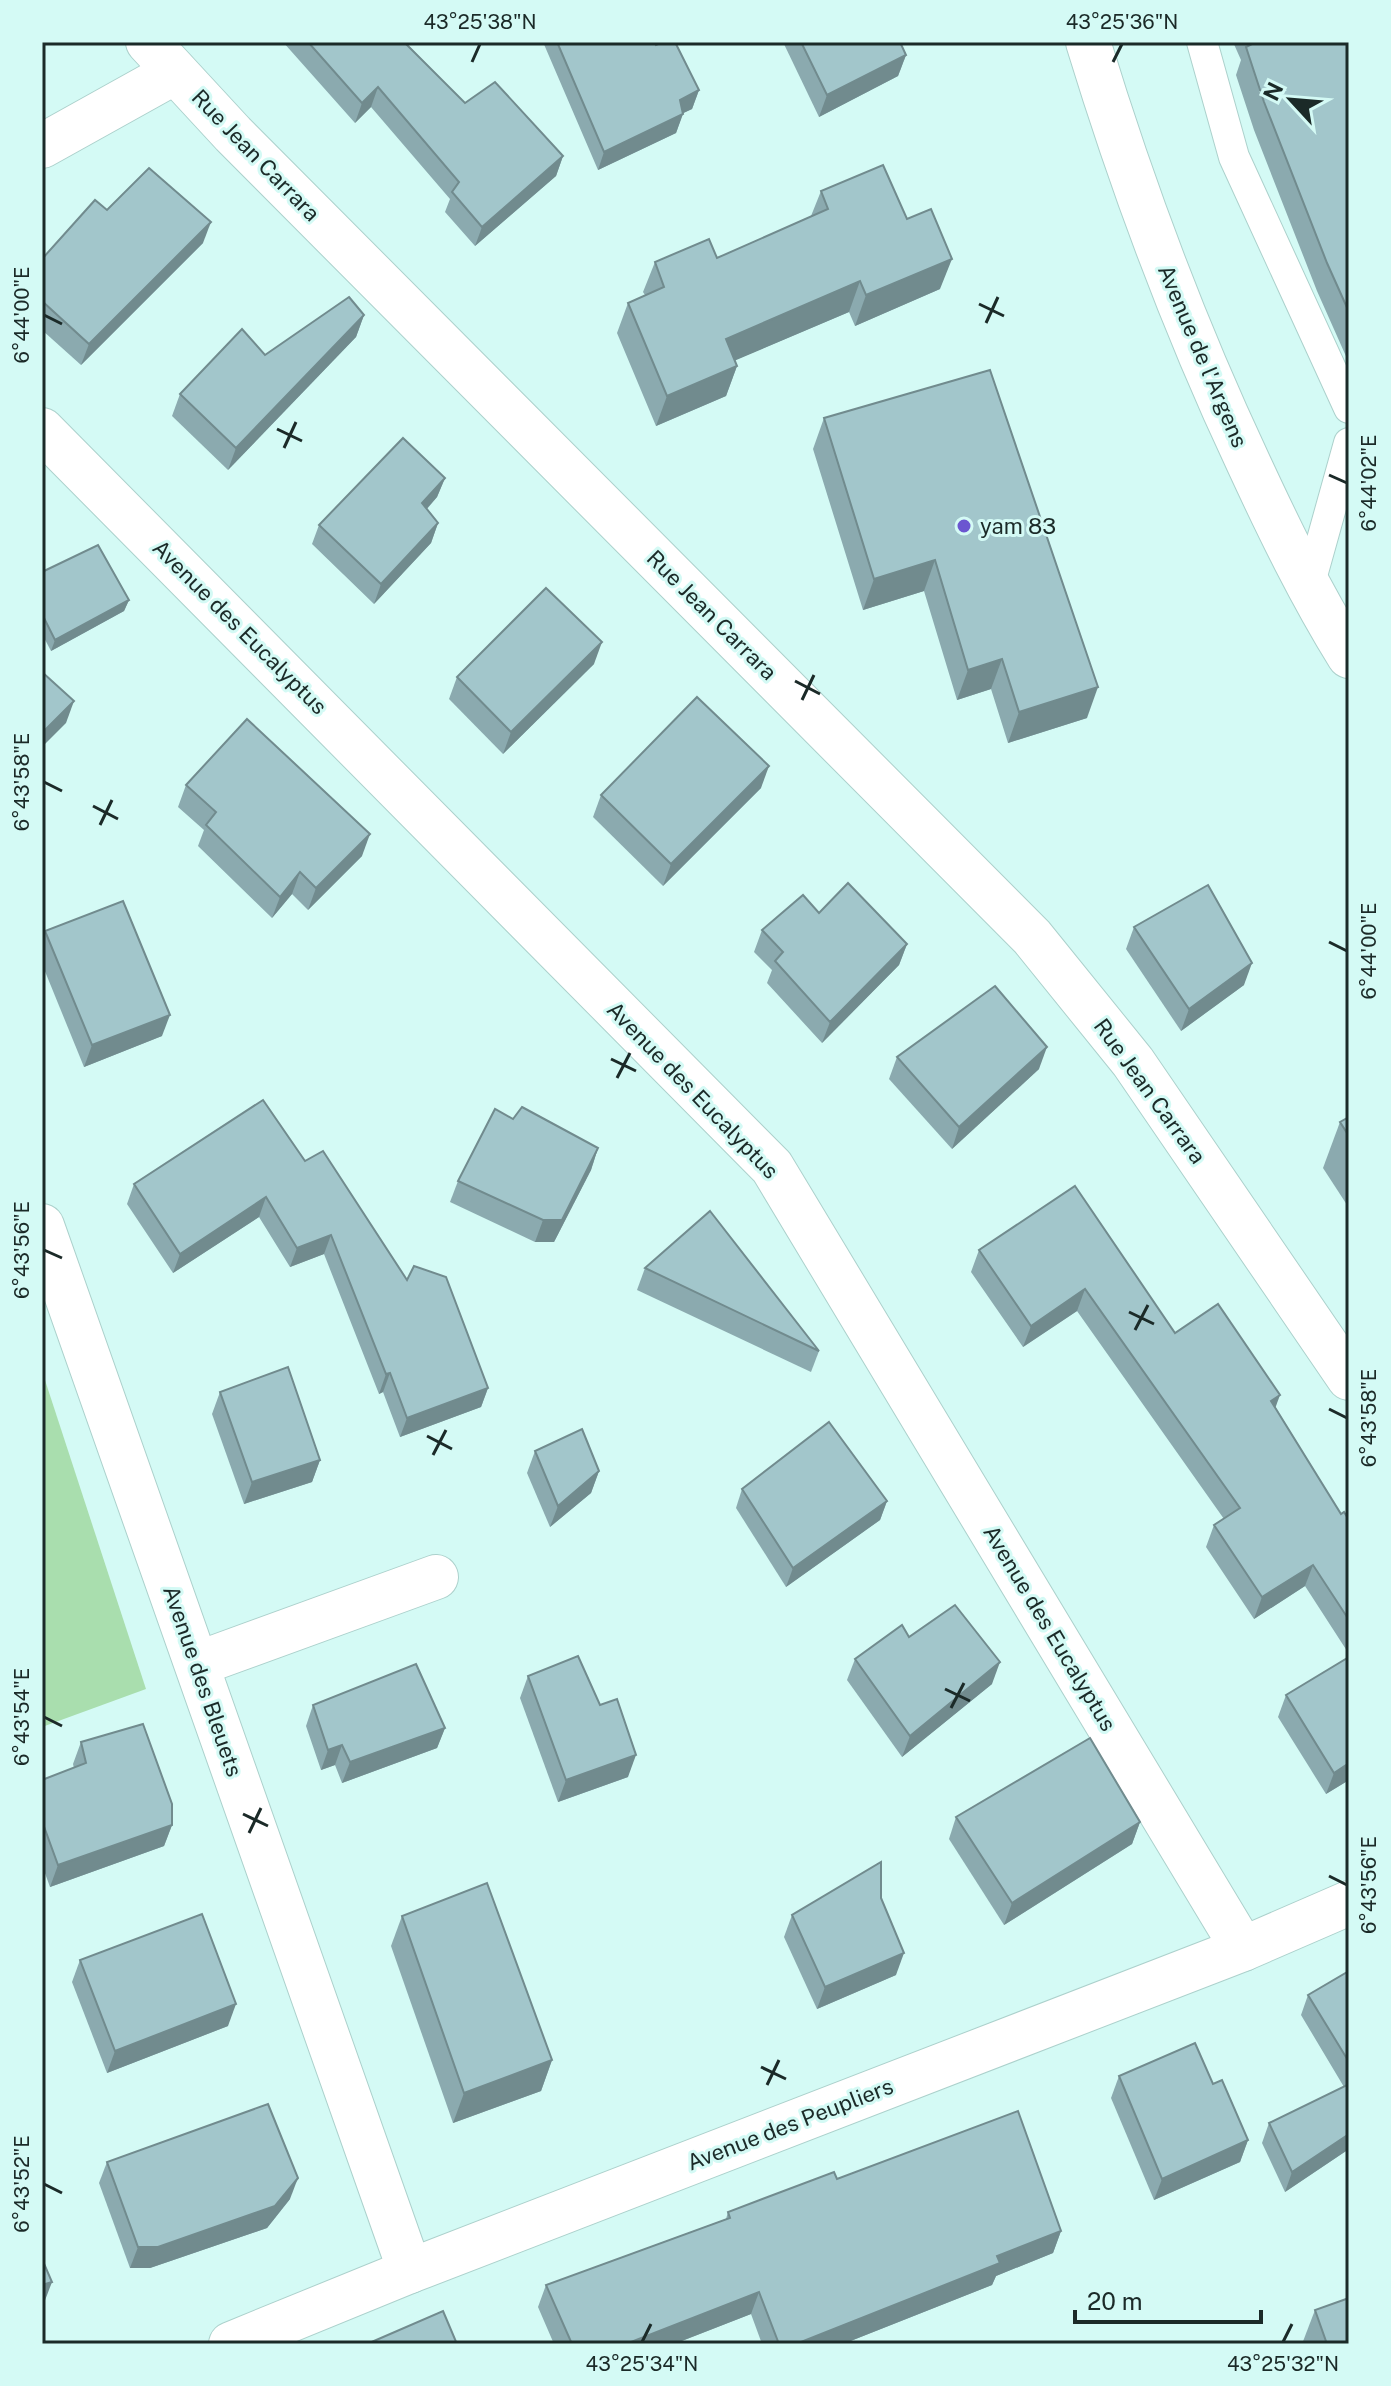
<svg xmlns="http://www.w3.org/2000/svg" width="1391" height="2386" viewBox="0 0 1391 2386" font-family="'Public Sans',sans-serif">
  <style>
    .green { fill: #a9deae }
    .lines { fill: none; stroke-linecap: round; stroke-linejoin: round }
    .service-casing { stroke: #acd1cc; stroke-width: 32 }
    .minor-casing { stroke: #acd1cc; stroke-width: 46 }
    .primary-casing { stroke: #acd1cc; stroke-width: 46 }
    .service { stroke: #fff; stroke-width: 30 }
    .minor { stroke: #fff; stroke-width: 44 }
    .primary { stroke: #fff; stroke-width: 44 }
    .wall { fill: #8baaaf }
    .shaded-wall { fill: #718b8e }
    .building { fill: #a2c6cb; stroke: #718b8e; stroke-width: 2 }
    .ticks { fill: none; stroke: #1b2a28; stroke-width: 3 }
    .poi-dot { fill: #6b56d0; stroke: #d4faf5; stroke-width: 3 }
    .labels { text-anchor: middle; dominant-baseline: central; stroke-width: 6; stroke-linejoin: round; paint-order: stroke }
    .street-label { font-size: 22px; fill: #1b2a28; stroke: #d4faf5 }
    .poi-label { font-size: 22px; fill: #1b2a28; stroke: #d4faf5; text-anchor: start }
    .neatline { fill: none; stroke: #1b2a28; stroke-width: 3 }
    .ticks-label { font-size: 20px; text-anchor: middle; fill: #1b2a28 }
  </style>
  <rect width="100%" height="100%" fill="#d4faf5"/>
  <!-- green -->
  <polygon class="green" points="42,1371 146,1689 42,1727"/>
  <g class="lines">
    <!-- service casing -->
    <g class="service-casing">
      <g id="service">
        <polyline points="1202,42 1234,157 1349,408"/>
        <polyline points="1308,590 1349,443"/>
      </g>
    </g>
    <!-- minor casing -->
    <g class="minor-casing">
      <g id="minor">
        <polyline points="148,42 233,134 1032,937 1133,1062 1349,1378"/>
        <polyline points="42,146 175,72"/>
        <polyline points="42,430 772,1167 1243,1949"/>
        <polyline points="42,1226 410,2271"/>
        <polyline points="197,1664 436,1577"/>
        <polyline points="231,2344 410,2271 1243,1949 1349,1903"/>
      </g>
    </g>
    <!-- primary casing -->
    <g class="primary-casing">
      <path id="primary" d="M1088 42C1132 186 1184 326 1248 462 1279 529 1310 593 1349 656"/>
    </g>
    <!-- service -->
    <use href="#service" class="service"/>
    <!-- minor -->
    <use href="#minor" class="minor"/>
    <!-- primary -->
    <use href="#primary" class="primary"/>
  </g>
  <!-- wall -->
  <g class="wall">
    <polygon points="283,42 407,42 406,43 465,103 563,156 556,176 475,246 445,212 450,199 371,107 355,123"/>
    <polygon points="543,42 654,42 656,45 699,90 692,109 683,113 676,133 598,170"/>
    <polygon points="783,42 900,42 906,55 898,76 819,117"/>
    <polygon points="1233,42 1349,42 1349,363 1317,291 1254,130 1236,75 1241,60"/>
    <polygon points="821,191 907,219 940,289 855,326 849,312 735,360 737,366 726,396 656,426 617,333 628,303 645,295 643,292 655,262 717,258 811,216"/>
    <polygon points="107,210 203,243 81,365 42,330 42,259"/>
    <polygon points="364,315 356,337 228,470 172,416 180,394 265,355"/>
    <polygon points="824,418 1087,718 1008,743 991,689 957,700 924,591 863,610 813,449"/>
    <polygon points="445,478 437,497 427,509 438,523 431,543 374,604 312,544 319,525"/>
    <polygon points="42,572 129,600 124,611 51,651 42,634"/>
    <polygon points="594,664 503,754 449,699 457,677"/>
    <polygon points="186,785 362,856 308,910 292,894 272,918 198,846 204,830 178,807"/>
    <polygon points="761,788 663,886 593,817 601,795"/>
    <polygon points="819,913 907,944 899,965 822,1043 767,983 772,970 754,952 762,930"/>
    <polygon points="1134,927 1244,985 1181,1031 1126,949"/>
    <polygon points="45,931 162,1036 84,1067 42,964 42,940"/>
    <polygon points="897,1057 1039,1069 952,1149 889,1079"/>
    <polygon points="1349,1117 1349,1208 1323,1168 1340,1122"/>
    <polygon points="513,1119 598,1148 591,1170 554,1242 535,1242 450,1202 458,1181"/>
    <polygon points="305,1161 407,1280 488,1388 481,1407 400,1437 383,1392 379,1394 324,1254 290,1267 259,1217 173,1273 127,1204 134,1184"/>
    <polygon points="1075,1186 1175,1333 1276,1408 1341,1514 1349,1520 1349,1654 1305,1586 1254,1619 1206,1547 1214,1525 1224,1519 1077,1311 1023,1347 971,1272 979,1250"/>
    <polygon points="645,1268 819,1351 811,1372 637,1290"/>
    <polygon points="220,1392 320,1460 312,1482 244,1504 212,1414"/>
    <polygon points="535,1451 599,1471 591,1493 550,1527 527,1473"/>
    <polygon points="742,1489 887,1501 880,1520 786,1587 736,1508"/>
    <polygon points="909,1637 992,1684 902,1757 847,1680 855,1659"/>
    <polygon points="1349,1657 1349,1780 1326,1794 1278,1717 1286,1695"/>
    <polygon points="528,1676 628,1777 558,1802 520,1698"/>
    <polygon points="313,1705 445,1728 437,1748 342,1783 335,1765 321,1770 306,1726"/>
    <polygon points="81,1742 172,1825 164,1846 50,1887 42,1865 42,1780 74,1768 73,1764"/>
    <polygon points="956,1817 1140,1822 1132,1844 1004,1925 949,1839"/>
    <polygon points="881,1898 896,1975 817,2009 784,1937 792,1915"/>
    <polygon points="402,1916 552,2060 541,2091 453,2123 391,1946"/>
    <polygon points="80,1960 228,2026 107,2073 72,1982"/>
    <polygon points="1349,1971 1349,2149 1285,2192 1262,2143 1269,2123 1344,2087 1301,2015 1308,1995"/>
    <polygon points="1119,2076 1213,2084 1248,2140 1240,2162 1154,2200 1111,2098"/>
    <polygon points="107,2162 290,2199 267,2228 150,2268 130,2268 99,2183"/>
    <polygon points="837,2179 1061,2231 1053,2253 996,2276 992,2285 843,2344 762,2344 751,2314 674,2344 554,2344 538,2307 546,2285 726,2219 728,2212"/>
    <polygon points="1315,2310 1349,2344 1302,2344"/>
  </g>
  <!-- shaded-wall -->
  <g class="shaded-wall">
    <polygon points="906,55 898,76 819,117 827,95"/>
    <polygon points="378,87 371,107 355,123 362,103"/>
    <polygon points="699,90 692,109 673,118 680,100"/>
    <polygon points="683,114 676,133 598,170 604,152"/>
    <polygon points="563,156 556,176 475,246 482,227"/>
    <polygon points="211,222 203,243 81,365 89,344"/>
    <polygon points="952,259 940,289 855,326 866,295"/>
    <polygon points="860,281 849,312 715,369 726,339"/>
    <polygon points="364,315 356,337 228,470 236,448"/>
    <polygon points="737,366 726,396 656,426 667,396"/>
    <polygon points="445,478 437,497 414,523 422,503"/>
    <polygon points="438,523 431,543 374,604 381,584"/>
    <polygon points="935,560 924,591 863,610 874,579"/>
    <polygon points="129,600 124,611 51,651 55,640"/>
    <polygon points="602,642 594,664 503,754 511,732"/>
    <polygon points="1002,659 991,689 957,700 968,670"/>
    <polygon points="1098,687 1087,718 1008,743 1019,712"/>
    <polygon points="74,701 66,723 42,747 42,733"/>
    <polygon points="769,766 761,788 663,886 671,864"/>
    <polygon points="370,834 362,856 308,910 316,888"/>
    <polygon points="300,872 292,894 272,918 280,897"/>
    <polygon points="907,944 899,965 822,1043 830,1022"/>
    <polygon points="1252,963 1244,985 1181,1031 1189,1009"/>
    <polygon points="170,1015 162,1036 84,1067 92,1045"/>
    <polygon points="1047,1047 1039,1069 952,1149 959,1127"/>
    <polygon points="598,1148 591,1170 554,1242 535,1242 543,1220"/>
    <polygon points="266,1197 259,1217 173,1273 180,1254"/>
    <polygon points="331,1235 324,1254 290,1267 297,1248"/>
    <polygon points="1085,1289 1077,1311 1023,1347 1031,1326"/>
    <polygon points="390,1373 383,1392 379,1394 386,1374"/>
    <polygon points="488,1388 481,1407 400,1437 407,1418"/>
    <polygon points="1280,1395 1272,1417 1271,1401"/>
    <polygon points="320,1460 312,1482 244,1504 252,1482"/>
    <polygon points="599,1471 591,1493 550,1527 558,1506"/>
    <polygon points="887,1501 880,1520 786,1587 793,1568"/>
    <polygon points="1313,1565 1305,1586 1254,1619 1262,1597"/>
    <polygon points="1000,1662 992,1684 902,1757 910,1736"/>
    <polygon points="445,1728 437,1748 342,1783 350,1762"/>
    <polygon points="342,1745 335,1765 321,1770 328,1750"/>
    <polygon points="636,1755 628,1777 558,1802 566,1780"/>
    <polygon points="1349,1763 1349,1780 1326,1794 1334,1773"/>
    <polygon points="1140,1822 1132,1844 1004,1925 1012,1903"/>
    <polygon points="172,1825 164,1846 50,1887 58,1865"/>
    <polygon points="904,1953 896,1975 817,2009 825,1987"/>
    <polygon points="236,2004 228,2026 107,2073 115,2051"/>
    <polygon points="552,2060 541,2091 453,2123 464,2093"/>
    <polygon points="1349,2134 1349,2149 1285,2192 1292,2172"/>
    <polygon points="1248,2140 1240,2162 1154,2200 1162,2179"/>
    <polygon points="298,2178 290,2199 267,2228 150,2268 130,2268 138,2247"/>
    <polygon points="1061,2231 1053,2253 996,2276 992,2285 843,2344 796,2344 997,2256"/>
    <polygon points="52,2282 44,2303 42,2304 42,2285"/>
    <polygon points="759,2292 751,2314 674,2344 626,2344"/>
  </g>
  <!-- building -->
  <g class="building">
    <polygon points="308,42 404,42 465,103 495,82 563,156 482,227 452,192 459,182 378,87 362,103"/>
    <polygon points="557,42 654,42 656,45 663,42 675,42 699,90 680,100 683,114 604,152"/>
    <polygon points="801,42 900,42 906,55 827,95"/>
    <polygon points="1256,42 1349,42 1349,312 1327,263 1264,102 1246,47"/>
    <polygon points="883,165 907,219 931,209 952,259 866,295 860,281 726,339 737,366 667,396 628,303 664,287 655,262 709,239 717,258 828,209 821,191"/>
    <polygon points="149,168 211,222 89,344 42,301 42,259 95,200 107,210"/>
    <polygon points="349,297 364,315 236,448 180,394 242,329 265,355"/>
    <polygon points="990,370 1098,687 1019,712 1002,659 968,670 935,560 874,579 824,418"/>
    <polygon points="403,438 445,478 422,503 438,523 381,584 319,525"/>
    <polygon points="98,545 129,600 55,640 42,614 42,572"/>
    <polygon points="546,588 602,642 511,732 457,677"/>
    <polygon points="42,672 74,701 42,733"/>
    <polygon points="697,697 769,766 671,864 601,795"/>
    <polygon points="247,719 370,834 316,888 300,872 280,897 206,825 216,812 186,785"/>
    <polygon points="848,883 907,944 830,1022 775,961 783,952 762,930 803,895 819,913"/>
    <polygon points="1208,885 1252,963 1189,1009 1134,927"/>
    <polygon points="123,901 170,1015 92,1045 45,931"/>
    <polygon points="995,986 1047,1047 959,1127 897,1057"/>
    <polygon points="263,1100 305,1161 323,1151 407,1280 414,1266 446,1277 488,1388 407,1418 390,1373 386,1374 331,1235 297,1248 266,1197 180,1254 134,1184"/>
    <polygon points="522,1107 598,1148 562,1220 543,1220 458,1181 495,1109 513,1119"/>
    <polygon points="1349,1117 1349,1136 1340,1122"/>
    <polygon points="1075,1186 1175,1333 1218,1304 1280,1395 1271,1401 1341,1514 1344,1512 1349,1520 1349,1620 1313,1565 1262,1597 1214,1525 1240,1508 1085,1289 1031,1326 979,1250"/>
    <polygon points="710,1211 819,1351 645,1268"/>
    <polygon points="288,1367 320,1460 252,1482 220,1392"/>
    <polygon points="829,1422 887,1501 793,1568 742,1489"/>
    <polygon points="582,1429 599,1471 558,1506 535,1451"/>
    <polygon points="955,1605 1000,1662 910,1736 855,1659 902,1625 909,1637"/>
    <polygon points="578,1656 600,1705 617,1699 636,1755 566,1780 528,1676"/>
    <polygon points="1349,1657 1349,1763 1334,1773 1286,1695"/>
    <polygon points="416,1664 445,1728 350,1762 342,1745 328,1750 313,1705"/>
    <polygon points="143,1724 172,1804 172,1825 58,1865 42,1821 42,1780 86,1763 81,1742"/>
    <polygon points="1090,1738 1140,1822 1012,1903 956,1817"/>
    <polygon points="881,1862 881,1898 904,1953 825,1987 792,1915"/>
    <polygon points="487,1883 552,2060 464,2093 402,1916"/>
    <polygon points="202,1914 236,2004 115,2051 80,1960"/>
    <polygon points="1349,1971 1349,2062 1308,1995"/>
    <polygon points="1195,2043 1213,2084 1222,2080 1248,2140 1162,2179 1119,2076"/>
    <polygon points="1349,2084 1349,2134 1292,2172 1269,2123"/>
    <polygon points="268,2104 298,2178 275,2206 158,2247 138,2247 107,2162"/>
    <polygon points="1018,2111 1061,2231 997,2256 1000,2263 796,2344 779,2344 759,2292 626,2344 572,2344 546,2285 730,2218 728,2212 834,2172 837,2179"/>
    <polygon points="42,2259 52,2282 42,2285"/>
    <polygon points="1349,2298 1349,2344 1327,2344 1315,2310"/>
    <polygon points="443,2311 457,2344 367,2344"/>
  </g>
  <!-- ticks -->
  <path class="ticks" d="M472 62 480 44M1113 62 1122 44M979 304 1004 316M44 315 62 324M986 323 998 297M277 429 302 441M284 448 296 422M1329 475 1347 483M795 681 820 694M802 700 814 675M44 782 62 791M93 806 118 819M100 825 112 800M1329 942 1347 951M611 1059 636 1071M617 1078 630 1053M44 1250 62 1258M1129 1312 1154 1324M1135 1330 1148 1305M1329 1409 1347 1418M427 1436 452 1449M433 1455 446 1430M945 1689 970 1701M951 1708 964 1683M44 1717 62 1726M243 1814 268 1826M249 1833 261 1808M1329 1876 1347 1885M761 2067 786 2079M767 2085 779 2060M44 2184 62 2193M642 2342 651 2324M1283 2342 1292 2324"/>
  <!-- markers -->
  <circle class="poi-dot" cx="964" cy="526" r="8"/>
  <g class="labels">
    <!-- street labels -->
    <g class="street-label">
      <text transform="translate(256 155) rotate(46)">Rue Jean Carrara</text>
      <text transform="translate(1203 356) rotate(67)">Avenue de l'Argens</text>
      <text transform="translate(712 615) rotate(45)">Rue Jean Carrara</text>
      <text transform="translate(240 627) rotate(45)">Avenue des Eucalyptus</text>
      <text transform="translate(693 1090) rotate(46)">Avenue des Eucalyptus</text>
      <text transform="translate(1150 1091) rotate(54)">Rue Jean Carrara</text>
      <text transform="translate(1050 1628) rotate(59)">Avenue des Eucalyptus</text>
      <text transform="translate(203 1681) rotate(71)">Avenue des Bleuets</text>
      <text transform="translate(790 2124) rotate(-21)">Avenue des Peupliers</text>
    </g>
    <!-- poi labels -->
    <g class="poi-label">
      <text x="980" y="526">yam 83</text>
    </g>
  </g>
  <!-- border -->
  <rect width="1391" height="2386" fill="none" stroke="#d4faf5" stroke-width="88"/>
  <!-- north arrow -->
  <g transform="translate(1291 100) rotate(296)" stroke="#d4faf5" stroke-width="6" paint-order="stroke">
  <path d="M0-6L14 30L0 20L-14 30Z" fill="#1b2a28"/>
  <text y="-12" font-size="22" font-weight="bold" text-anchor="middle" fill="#1b2a28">N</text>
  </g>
  <!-- scale -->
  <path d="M1075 2310v12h186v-12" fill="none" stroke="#1b2a28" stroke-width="4"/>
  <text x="1087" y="2310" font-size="24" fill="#1b2a28" stroke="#d4faf5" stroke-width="6" paint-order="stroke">20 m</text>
  <rect x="44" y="44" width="1303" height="2298" class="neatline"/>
  <g class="ticks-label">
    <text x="480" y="29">43°25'38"N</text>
    <text x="1122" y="29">43°25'36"N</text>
    <text transform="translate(22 315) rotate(-90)" y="7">6°44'00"E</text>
    <text transform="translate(1369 483) rotate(-90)" y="7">6°44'02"E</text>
    <text transform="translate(22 782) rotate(-90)" y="7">6°43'58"E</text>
    <text transform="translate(1369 951) rotate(-90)" y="7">6°44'00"E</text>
    <text transform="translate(22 1250) rotate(-90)" y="7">6°43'56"E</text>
    <text transform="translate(1369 1418) rotate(-90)" y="7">6°43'58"E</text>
    <text transform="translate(22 1717) rotate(-90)" y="7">6°43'54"E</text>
    <text transform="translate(1369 1885) rotate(-90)" y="7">6°43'56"E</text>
    <text transform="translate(22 2184) rotate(-90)" y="7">6°43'52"E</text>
    <text x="642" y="2371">43°25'34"N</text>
    <text x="1283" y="2371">43°25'32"N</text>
  </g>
</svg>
